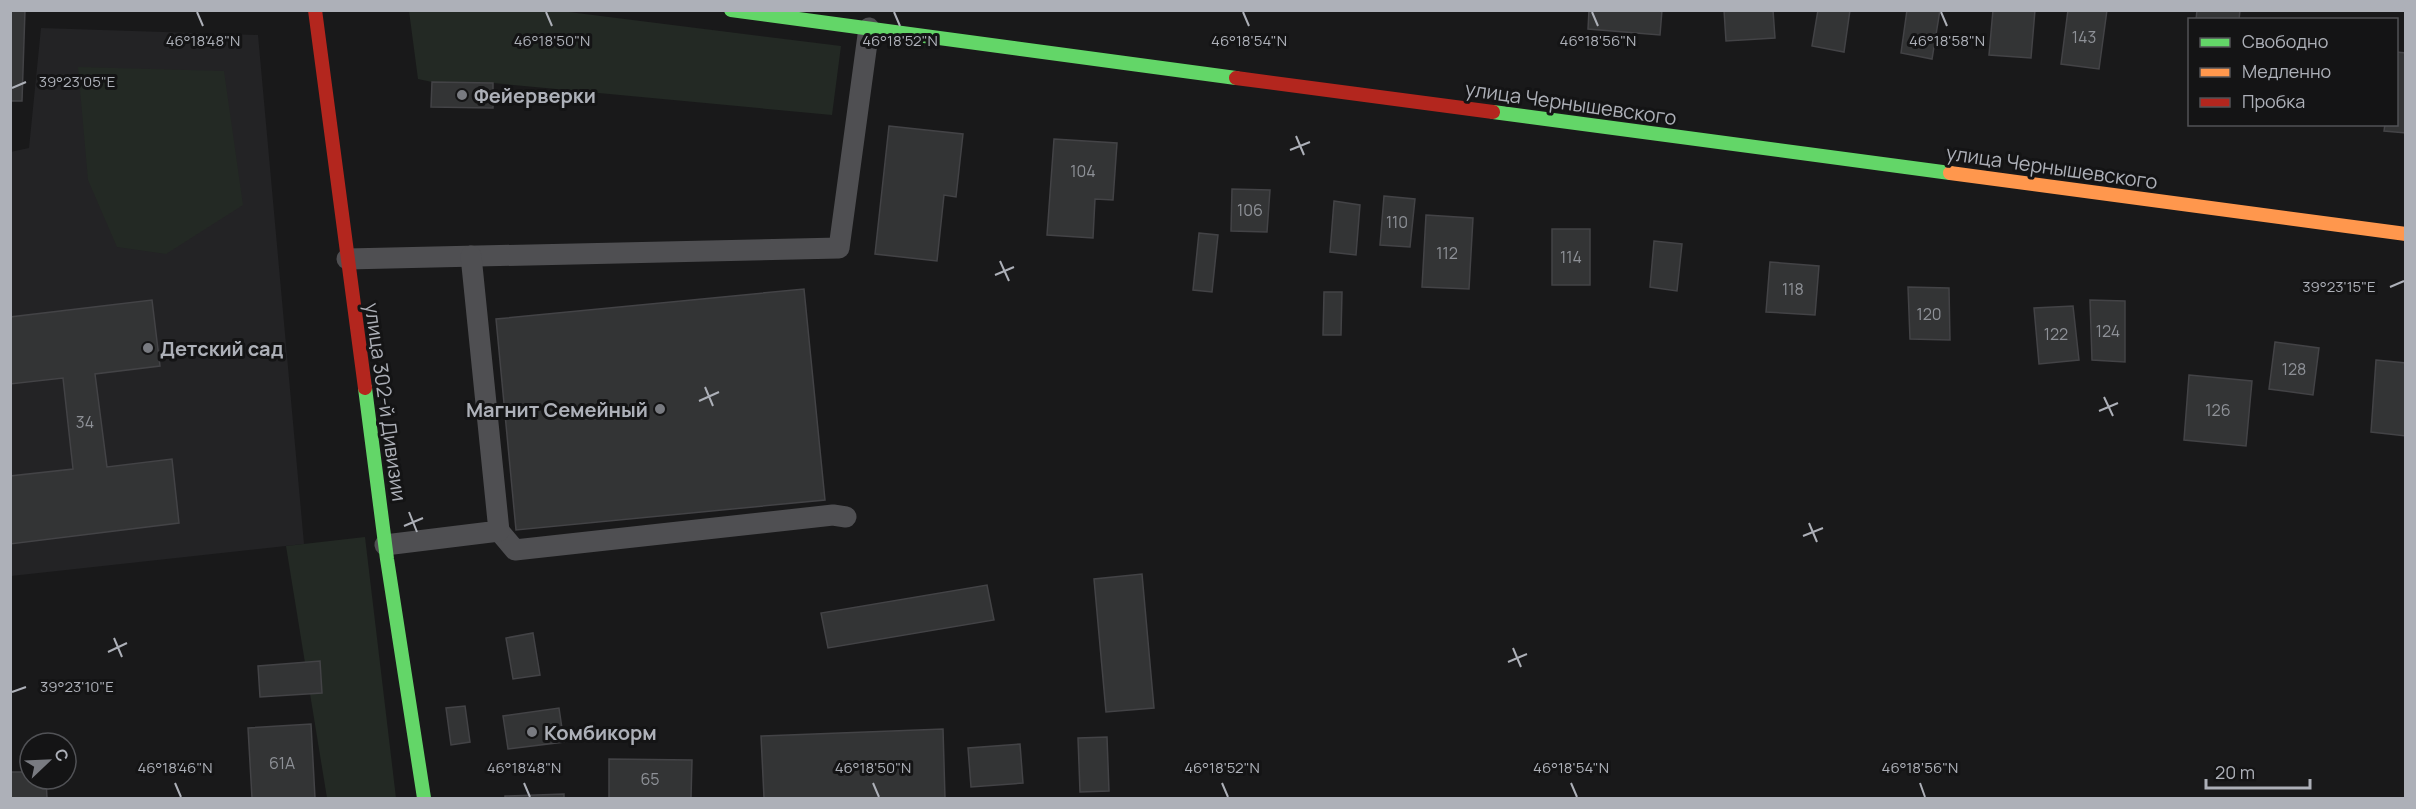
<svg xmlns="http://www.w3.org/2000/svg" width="2416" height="809" viewBox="0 0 2416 809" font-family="Manrope,sans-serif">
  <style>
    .built { fill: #232325 }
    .green { fill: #232924 }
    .building { fill: #333435; stroke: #434346; stroke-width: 1.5 }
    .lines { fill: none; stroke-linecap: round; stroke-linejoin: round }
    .lane { stroke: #4f4f52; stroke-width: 21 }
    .fast { stroke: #63d668; stroke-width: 14 }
    .slow { stroke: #ff974d; stroke-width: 14 }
    .jam { stroke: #b3261e; stroke-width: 14 }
    .ticks { fill: none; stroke: #adb0b8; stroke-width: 2 }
    .poi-dot { fill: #797b81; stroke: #141415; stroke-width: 2 }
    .labels { text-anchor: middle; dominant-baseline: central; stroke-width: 6; stroke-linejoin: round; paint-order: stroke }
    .number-label { font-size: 16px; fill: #8e9197 }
    .poi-label { font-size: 20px; font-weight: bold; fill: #adb0b8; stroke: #141415; text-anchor: start }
    .street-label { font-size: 20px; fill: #adb0b8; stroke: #141415 }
    .ticks-label { font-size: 15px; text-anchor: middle; fill: #adb0b8; stroke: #141415; stroke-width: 6; stroke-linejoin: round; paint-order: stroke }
  </style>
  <rect width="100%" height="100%" fill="#19191a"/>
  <!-- built -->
  <polygon class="built" points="41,28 258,35 304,544 11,576 10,152 29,148"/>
  <!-- green -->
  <g class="green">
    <polygon points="409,11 561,11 841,46 832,115 493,83 432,82 418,79"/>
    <polygon points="78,67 224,71 243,205 166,254 117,247 88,180"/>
    <polygon points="365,537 396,798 327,798 286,546"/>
  </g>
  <!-- building -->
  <g class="building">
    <polygon points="10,10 25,10 22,101 10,101"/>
    <polygon points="1589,10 1662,10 1660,35 1588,29"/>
    <polygon points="1724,10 1773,10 1775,38 1726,41"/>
    <polygon points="1818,10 1850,10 1844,52 1812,46"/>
    <polygon points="1907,10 1940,10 1932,59 1901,53"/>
    <polygon points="1993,10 2035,10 2031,58 1989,55"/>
    <polygon points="2068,10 2107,10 2099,69 2061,64"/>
    <polygon points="2197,10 2240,10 2239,20 2196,20"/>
    <polygon points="2396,52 2406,53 2406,133 2384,131 2385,124 2396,124"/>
    <polygon points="432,82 493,83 493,108 431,107"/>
    <polygon points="889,126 963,134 956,197 944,195 937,261 875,254"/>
    <polygon points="1054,139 1117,143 1113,200 1095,199 1093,238 1047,235"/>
    <polygon points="1232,189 1270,190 1267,232 1231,231"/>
    <polygon points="1384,196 1415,199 1410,247 1380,245"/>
    <polygon points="1334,201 1360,205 1356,255 1330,252"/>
    <polygon points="1426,215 1473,218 1469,289 1422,287"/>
    <rect x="1552" y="229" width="38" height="56"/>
    <polygon points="1199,233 1218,235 1212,292 1193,290"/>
    <polygon points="1654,241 1682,244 1677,291 1650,287"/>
    <polygon points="1770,262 1819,266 1815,315 1766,312"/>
    <polygon points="1908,287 1949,288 1950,340 1910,339"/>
    <polygon points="804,289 825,500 516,530 496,319"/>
    <polygon points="1324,292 1342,292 1341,335 1323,335"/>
    <polygon points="152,300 160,366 95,374 107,467 172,459 179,523 10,544 10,476 73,469 63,378 10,384 10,317"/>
    <polygon points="2090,300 2125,301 2125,362 2092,360"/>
    <polygon points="2073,306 2079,360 2039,364 2034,308"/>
    <polygon points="2275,342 2319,348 2313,395 2269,389"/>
    <polygon points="2376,360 2406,363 2406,436 2371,432"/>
    <polygon points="2189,375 2252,381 2246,446 2184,440"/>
    <polygon points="1142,574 1154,708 1106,712 1094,579"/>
    <polygon points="987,585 994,620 828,648 821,613"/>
    <polygon points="533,633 540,675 513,679 506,638"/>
    <polygon points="320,661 322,693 260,697 258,666"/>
    <polygon points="465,706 470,742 451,745 446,708"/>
    <polygon points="559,708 564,742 508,749 503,716"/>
    <polygon points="311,724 315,798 252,798 248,728"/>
    <polygon points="943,729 945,798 764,798 761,736"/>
    <polygon points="1107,737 1109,791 1080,792 1078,738"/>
    <polygon points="1020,744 1023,783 971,787 968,748"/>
    <polygon points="609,759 692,760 691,798 609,798"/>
    <polygon points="10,772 30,772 30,779 46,779 47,798 10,798"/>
    <polygon points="564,794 564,798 505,798 505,796"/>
  </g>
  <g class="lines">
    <!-- lane -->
    <g class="lane">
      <polyline points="347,259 839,248 869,28"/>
      <polyline points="499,531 515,550 833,515 846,517"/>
      <polyline points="385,545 499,531 471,256"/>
    </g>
    <!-- fast -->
    <g class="fast">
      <polyline points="731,10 1236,78"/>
      <polyline points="1493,112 1950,173"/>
      <polyline points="365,388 387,559 424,798"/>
    </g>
    <!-- slow -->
    <polyline class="slow" points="1950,173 2406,234"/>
    <!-- jam -->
    <g class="jam">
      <polyline points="315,10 365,388"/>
      <polyline points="1236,78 1493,112"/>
    </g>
  </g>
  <!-- ticks -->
  <path class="ticks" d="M197 12 203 26M546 12 552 26M894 12 900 26M1243 12 1249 26M1592 12 1598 26M1941 12 1947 26M12 88 26 82M1296 136 1304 155M1290 150 1310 142M1000 261 1009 281M995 275 1014 267M2390 287 2404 281M705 387 713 406M2104 397 2113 416M699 401 719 392M2099 411 2118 403M409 512 417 532M1809 523 1817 542M404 526 423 518M1803 536 1823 528M114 638 122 657M1513 648 1521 667M108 652 127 643M1508 662 1527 654M12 692 26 687M175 783 181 797M524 783 530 797M873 783 879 797M1222 783 1228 797M1571 783 1577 797M1920 783 1925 797"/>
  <!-- markers -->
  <g class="poi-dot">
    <circle cx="462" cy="95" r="6"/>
    <circle cx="148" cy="348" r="6"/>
    <circle cx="660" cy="409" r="6"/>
    <circle cx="532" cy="732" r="6"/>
  </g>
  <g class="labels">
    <!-- number labels -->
    <g class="number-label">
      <text x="2084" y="37">143</text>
      <text x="1083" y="171">104</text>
      <text x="1250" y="210">106</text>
      <text x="1397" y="222">110</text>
      <text x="1447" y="253">112</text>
      <text x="1571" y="257">114</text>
      <text x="1793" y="289">118</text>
      <text x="1929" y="314">120</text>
      <text x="2108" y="331">124</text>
      <text x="2056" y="334">122</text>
      <text x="2294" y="369">128</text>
      <text x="2218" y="410">126</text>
      <text x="85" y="422">34</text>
      <text x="282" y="763">61А</text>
      <text x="650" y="779">65</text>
    </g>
    <!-- poi labels -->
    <g class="poi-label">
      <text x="474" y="95">Фейерверки</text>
      <text x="160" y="348">Детский сад</text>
      <text x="648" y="409" text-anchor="end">Магнит Семейный</text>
      <text x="544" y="732">Комбикорм</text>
    </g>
    <!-- street labels -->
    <g class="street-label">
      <text transform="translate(1571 103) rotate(8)">улица Чернышевского</text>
      <text transform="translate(2052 167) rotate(8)">улица Чернышевского</text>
      <text transform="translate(386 402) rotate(82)">улица 302-й Дивизии</text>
    </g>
  </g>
  <g class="ticks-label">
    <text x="203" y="46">46°18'48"N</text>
    <text x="1947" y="46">46°18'58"N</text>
    <text x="552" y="46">46°18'50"N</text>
    <text x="900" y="46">46°18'52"N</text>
    <text x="1249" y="46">46°18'54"N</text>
    <text x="1598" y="46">46°18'56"N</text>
    <text x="77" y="87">39°23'05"E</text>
    <text x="2339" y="292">39°23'15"E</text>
    <text x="77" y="692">39°23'10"E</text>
    <text x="175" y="773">46°18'46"N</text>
    <text x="524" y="773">46°18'48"N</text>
    <text x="873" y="773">46°18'50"N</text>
    <text x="1222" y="773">46°18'52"N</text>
    <text x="1571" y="773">46°18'54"N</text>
    <text x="1920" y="773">46°18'56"N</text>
  </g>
  <!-- border -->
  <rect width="2416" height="809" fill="none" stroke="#adb0b8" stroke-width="24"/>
  <!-- legend -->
  <rect x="2188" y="18" width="210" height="108" fill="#141415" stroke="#515256" stroke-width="1.5"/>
  <rect x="2200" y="38" width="30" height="9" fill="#63d668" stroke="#515256" stroke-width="1.5"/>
  <text x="2242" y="48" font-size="18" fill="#adb0b8">Свободно</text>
  <rect x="2200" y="68" width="30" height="9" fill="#ff974d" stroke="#515256" stroke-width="1.5"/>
  <text x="2242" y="78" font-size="18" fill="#adb0b8">Медленно</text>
  <rect x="2200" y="98" width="30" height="9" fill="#b3261e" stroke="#515256" stroke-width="1.5"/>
  <text x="2242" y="108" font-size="18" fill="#adb0b8">Пробка</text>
  <!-- north arrow -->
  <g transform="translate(48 761) rotate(67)"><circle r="28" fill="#141415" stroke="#515256" stroke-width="1.5"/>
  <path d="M0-4.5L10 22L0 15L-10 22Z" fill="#797b81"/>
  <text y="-9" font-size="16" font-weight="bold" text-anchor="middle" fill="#adb0b8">С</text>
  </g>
  <!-- scale -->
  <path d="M2206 779v9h104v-9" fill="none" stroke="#adb0b8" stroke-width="3"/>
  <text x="2215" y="779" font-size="18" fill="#adb0b8" stroke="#141415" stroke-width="4.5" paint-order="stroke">20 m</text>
</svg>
